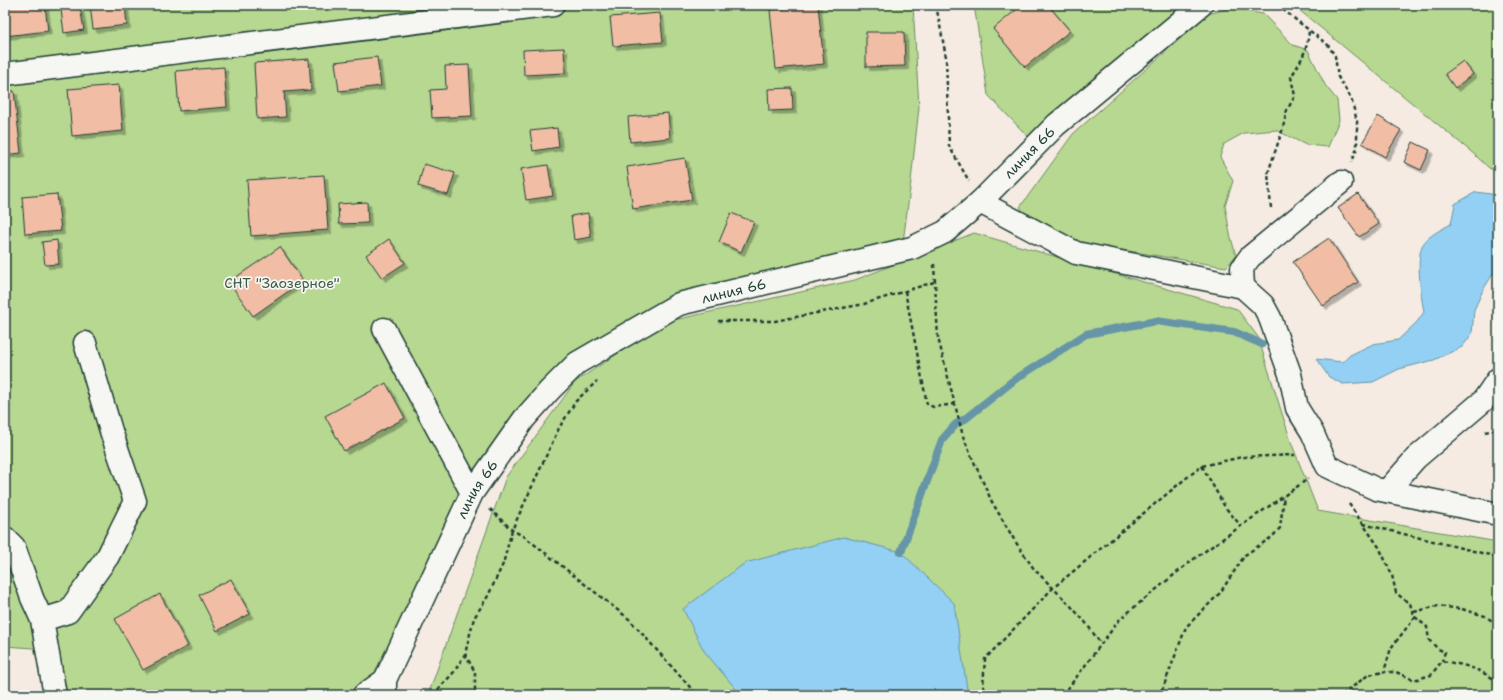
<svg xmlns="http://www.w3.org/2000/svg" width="1503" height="700" viewBox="0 0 1503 700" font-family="'Shantell Sans',sans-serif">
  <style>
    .green { fill: #b7d891; stroke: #6b8a62 }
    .water { fill: #93d0f3; stroke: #6595a7 }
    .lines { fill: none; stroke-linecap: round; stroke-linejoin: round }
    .stream { stroke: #6595a7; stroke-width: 8 }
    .building { fill: #f1bda4; stroke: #1f3d34; filter: url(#shadow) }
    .minor-casing { stroke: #1f3d34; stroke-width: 25 }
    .path { stroke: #1f3d34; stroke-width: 2.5; stroke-dasharray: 4 3; stroke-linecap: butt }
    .minor { stroke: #f6f6f2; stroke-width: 22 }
    .labels { text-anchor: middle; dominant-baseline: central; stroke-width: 3.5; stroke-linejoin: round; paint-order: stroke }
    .street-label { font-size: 14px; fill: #1f3d34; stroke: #f6f6f2 }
    .park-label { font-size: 14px; fill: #3d5c47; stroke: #f6f6f2 }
  </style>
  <defs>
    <filter id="shadow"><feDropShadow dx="3.5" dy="3.5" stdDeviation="0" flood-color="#0004"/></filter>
  </defs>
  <rect width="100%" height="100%" fill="#f5ebe2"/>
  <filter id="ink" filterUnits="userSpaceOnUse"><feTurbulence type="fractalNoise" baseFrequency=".025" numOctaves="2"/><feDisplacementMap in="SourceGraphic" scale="8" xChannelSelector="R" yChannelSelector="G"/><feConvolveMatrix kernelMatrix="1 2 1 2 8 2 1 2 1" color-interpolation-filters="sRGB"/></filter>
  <g filter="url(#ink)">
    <!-- green -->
    <g class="green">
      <polygon points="5,5 913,5 919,107 911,181 902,250 679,304 577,363 472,493 385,680 364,695 55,695 47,649 5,646"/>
      <polygon points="974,5 1201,5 1036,145 988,95"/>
      <polygon points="1293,5 1498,5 1498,172 1489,168 1475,155"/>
      <polygon points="1231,8 1263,14 1293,45 1308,50 1325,85 1337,100 1339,120 1328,147 1306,145 1276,130 1244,133 1224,144 1220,157 1233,181 1225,206 1230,234 1236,256 1226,267 1080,243 1027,216 1020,207 1073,134 1208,14"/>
      <polygon points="974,233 1237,309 1258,337 1291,442 1318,511 1498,542 1498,695 428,695 506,477 575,382 665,322 855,280"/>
    </g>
    <!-- water -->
    <g class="water">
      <path d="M1476 192 1498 195V266L1483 290 1474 310 1472 334 1462 347 1434 360 1399 369 1373 382 1343 384 1329 377 1316 359 1343 362 1350 355 1373 344 1398 340 1417 322 1424 312C1421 297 1416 260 1422 246 1427 236 1442 229 1451 224L1455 204Z"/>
      <polygon points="844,537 901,552 954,603 968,695 741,695 704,651 683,609 745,563"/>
    </g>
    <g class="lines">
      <!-- stream -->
      <polyline class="stream" points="901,552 942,440 956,424 965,419 1014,380 1086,334 1156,321 1234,332 1262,344"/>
    </g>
    <!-- building -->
    <g class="building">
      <polygon points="5,5 45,5 48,31 5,36"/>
      <polygon points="90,5 125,5 127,25 93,29"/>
      <polygon points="818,5 824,64 776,69 770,10"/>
      <polygon points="1022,5 1048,5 1070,31 1025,67 993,29"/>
      <polygon points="80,7 84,30 64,33 61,10"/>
      <polygon points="660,13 663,42 613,46 610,17"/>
      <polygon points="866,32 904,32 905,66 866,67"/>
      <polygon points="564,48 565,73 524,75 523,50"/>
      <polygon points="377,57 381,86 339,91 335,62"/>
      <polygon points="309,59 311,90 284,92 286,117 257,119 254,63"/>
      <polygon points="1463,61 1473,74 1455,88 1445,74"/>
      <polygon points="469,65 472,116 432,118 430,90 446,89 445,66"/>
      <polygon points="224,67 227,107 179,111 176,71"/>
      <polygon points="119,85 123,131 72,136 68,89"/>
      <polygon points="792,88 793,110 769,111 768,89"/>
      <polygon points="14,91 21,153 5,155 5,92"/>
      <polygon points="668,113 670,138 630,142 628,117"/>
      <polygon points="1378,116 1401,130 1385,157 1362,143"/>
      <polygon points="557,128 559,147 533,151 530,131"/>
      <polygon points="1413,142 1430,150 1421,170 1404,162"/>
      <polygon points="685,158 692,200 633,209 627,167"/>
      <polygon points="424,164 455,173 448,195 418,186"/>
      <polygon points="548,165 553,196 526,200 521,169"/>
      <polygon points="324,175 328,230 251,236 247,180"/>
      <polygon points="57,194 61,231 25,234 22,197"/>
      <polygon points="1358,194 1379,224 1359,237 1338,208"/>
      <polygon points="367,202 368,223 339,224 338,204"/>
      <polygon points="588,213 591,237 574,240 571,216"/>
      <polygon points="731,213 754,222 741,252 719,242"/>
      <polygon points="1329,238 1358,282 1323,306 1293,262"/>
      <polygon points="389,239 405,263 382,278 366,255"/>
      <polygon points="57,240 59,264 45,265 42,242"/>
      <polygon points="280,247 303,281 253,316 229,282"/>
      <polygon points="386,383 405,418 344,451 325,416"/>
      <polygon points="231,579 250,614 217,631 199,595"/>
      <polygon points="160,594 188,646 143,670 115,619"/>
    </g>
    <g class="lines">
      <!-- minor casing -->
      <g class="minor-casing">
        <g id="minor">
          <polyline points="5,74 553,5"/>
          <polyline points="980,202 1076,253 1243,287 1263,305 1270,318 1290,374 1297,408 1312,432 1327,466 1376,489 1498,514"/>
          <polyline points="1243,287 1242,268 1250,257 1341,182"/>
          <polyline points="384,329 472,493"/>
          <polyline points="1387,491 1416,458 1483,401 1498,379"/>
          <polyline points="5,538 14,547 32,598 42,620 55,695"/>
          <polyline points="42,620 68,612 108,556 135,501 111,431 85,343"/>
          <polyline points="364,695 385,680"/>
          <path id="s1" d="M385 695V680L472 493 524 419 549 391 577 363 679 304 912 248 945 232 980 202 1056 125 1201 5"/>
        </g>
      </g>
      <!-- path -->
      <g class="path">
        <polyline points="936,5 946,57 949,146 969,181"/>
        <polyline points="1277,5 1328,45 1335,56 1338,77 1351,98 1357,121 1357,148 1352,162"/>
        <path d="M1271 208 1268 173 1283 128 1287 110 1295 96 1291 77C1301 61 1308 49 1309 30"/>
        <polyline points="934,264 938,338 963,436 970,453 992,502 1015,541 1034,569 1069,604 1086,623 1101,644"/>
        <polyline points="905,291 927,404 933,407 955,404"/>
        <polyline points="718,321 775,321 864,304 934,282"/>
        <polyline points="1485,432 1498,429"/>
        <polyline points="1202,466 1225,507 1241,526"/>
        <path d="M1349 504 1379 547 1392 575 1396 593 1410 604 1415 617 1391 648 1384 672H1396L1414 680 1431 675 1442 661C1466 665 1478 668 1498 682"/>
        <polyline points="490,509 512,530 525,537 629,619 697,695"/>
        <polyline points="1363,524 1498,557"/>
        <polyline points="1414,612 1437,606 1462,609 1485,616 1498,625"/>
        <polyline points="1415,617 1427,627 1429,640 1438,649 1445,652 1442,661"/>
        <polyline points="465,654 475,672 475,695"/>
        <polyline points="433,695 454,672 465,654 474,618 488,596 503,564 512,530 559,428 576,401 597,381"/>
        <polyline points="989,695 983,686 985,659 1053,588 1185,479 1202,466 1242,457 1295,455"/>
        <polyline points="1063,695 1120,619 1191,561 1308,479"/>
        <polyline points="1156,695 1163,688 1186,627 1220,593 1245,555 1272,537 1280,528 1284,496"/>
        <polyline points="1342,695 1368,675 1384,672"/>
      </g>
      <!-- minor -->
      <use href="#minor" class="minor"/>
    </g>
  </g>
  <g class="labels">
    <!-- street labels -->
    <g class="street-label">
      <text stroke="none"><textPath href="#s1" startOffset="899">линия 66</textPath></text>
      <text stroke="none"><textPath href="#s1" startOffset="563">линия 66</textPath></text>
      <text stroke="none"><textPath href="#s1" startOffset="227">линия 66</textPath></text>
    </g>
    <!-- park labels -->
    <g class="park-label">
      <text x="282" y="283">СНТ "Заозерное"</text>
    </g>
  </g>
  <!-- margin -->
  <rect width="1503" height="700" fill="none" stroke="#f6f6f2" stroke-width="20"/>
  <rect x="10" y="10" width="1483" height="680" fill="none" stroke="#1f3d34" stroke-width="1.5" filter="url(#ink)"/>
</svg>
